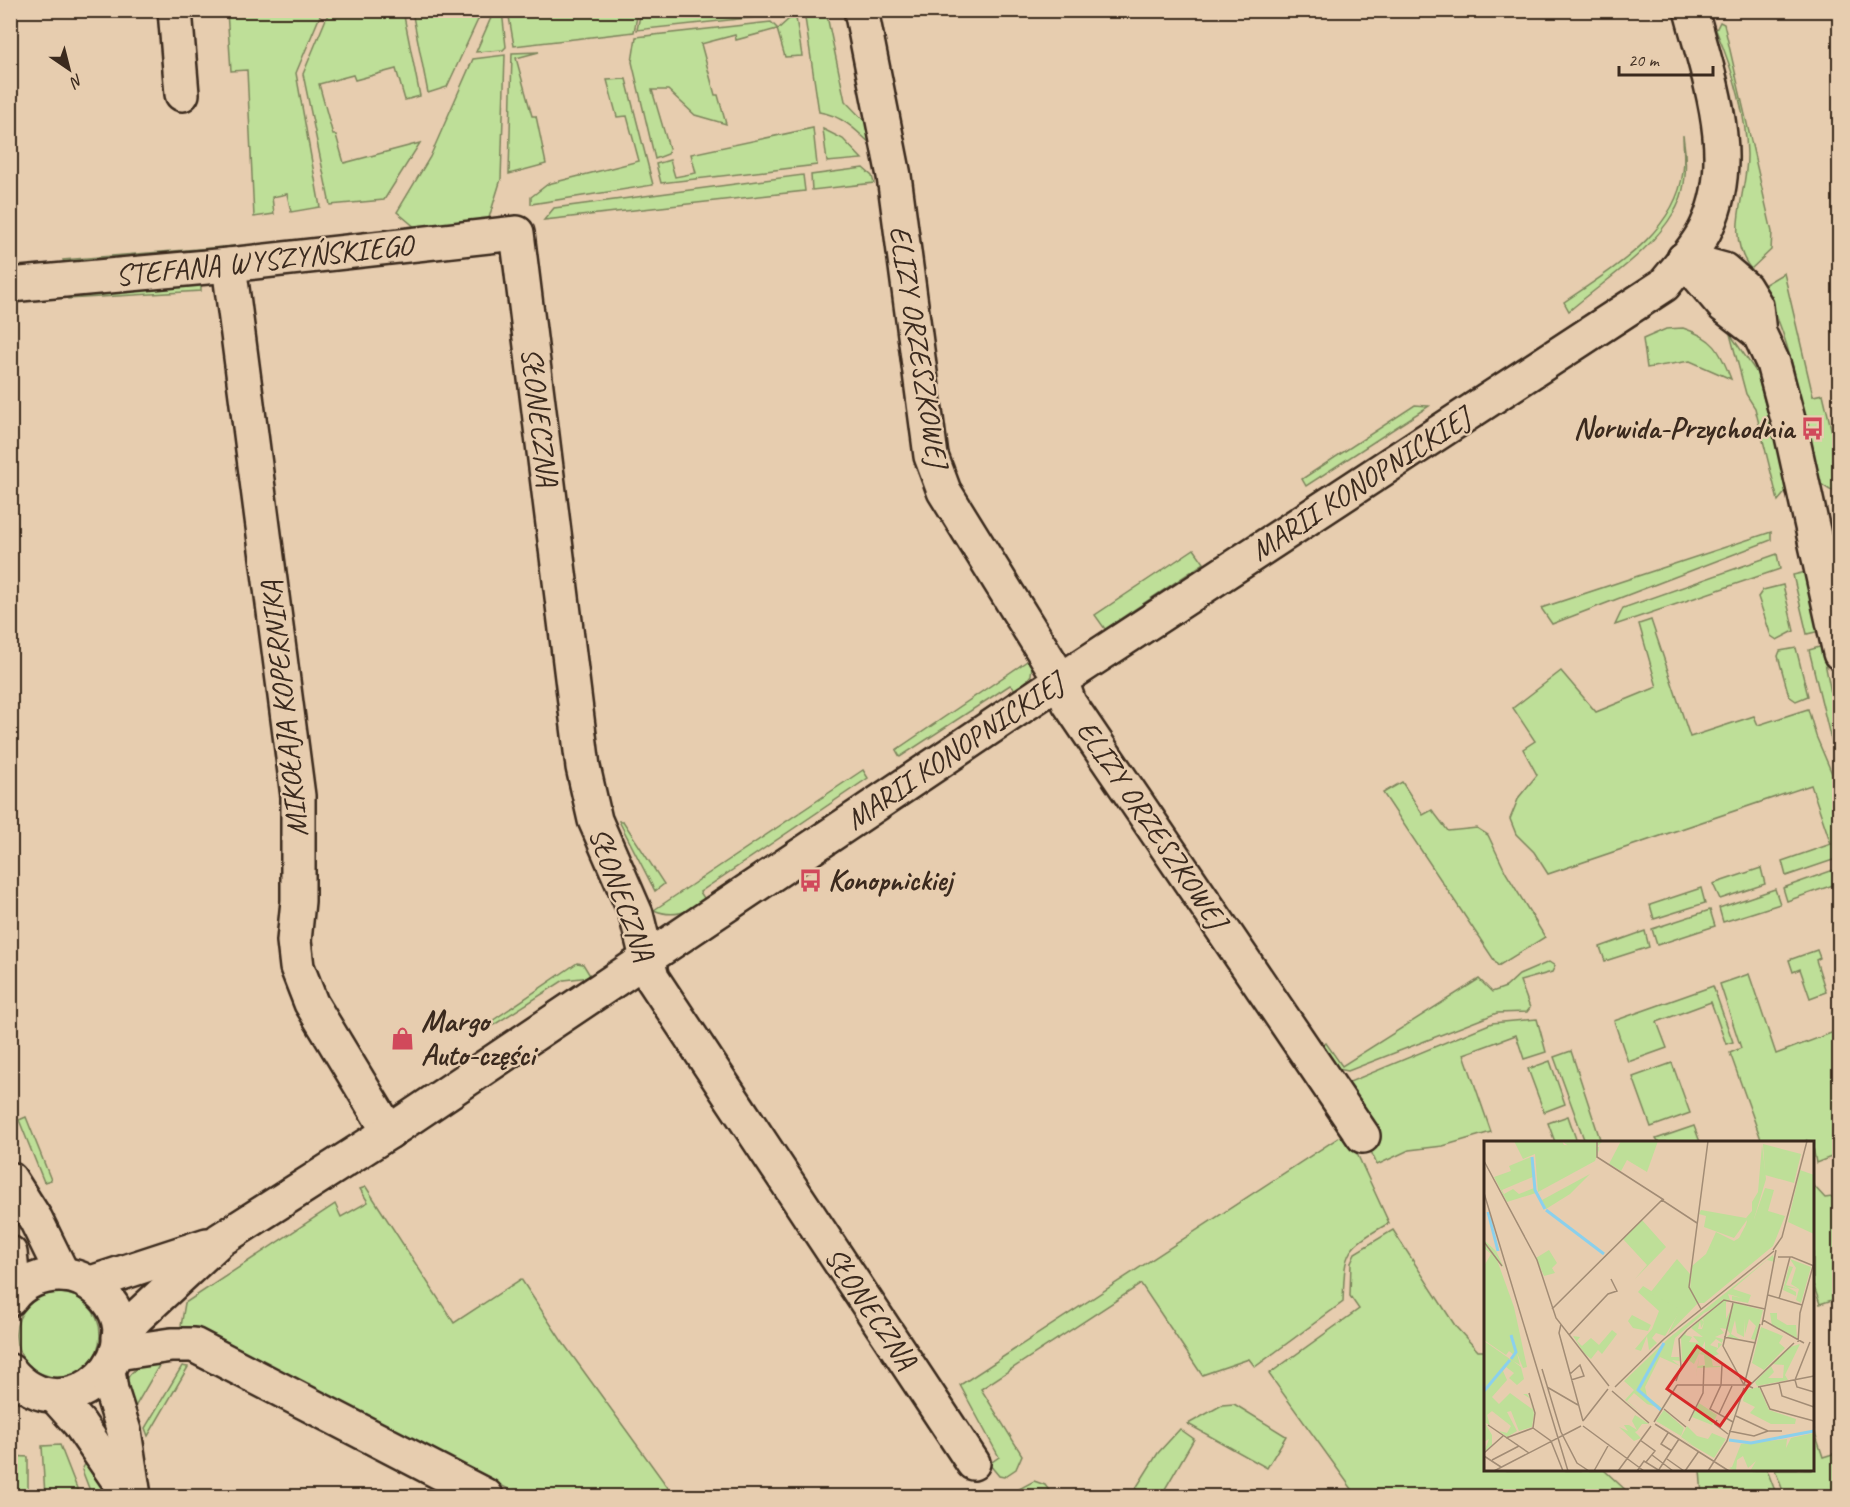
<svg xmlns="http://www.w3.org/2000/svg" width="1850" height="1507" viewBox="0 0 1850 1507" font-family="Caveat,sans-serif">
	<rect width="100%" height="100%" fill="#e7cdaf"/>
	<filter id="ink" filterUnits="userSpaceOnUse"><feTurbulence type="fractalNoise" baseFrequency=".0167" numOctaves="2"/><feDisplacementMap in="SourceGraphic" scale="12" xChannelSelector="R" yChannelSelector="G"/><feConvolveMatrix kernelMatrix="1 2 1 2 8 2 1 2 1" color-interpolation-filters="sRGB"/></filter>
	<g filter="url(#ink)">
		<!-- green -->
		<g fill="#bedf98" stroke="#7c845b" stroke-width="1.5">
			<path d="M 338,10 L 403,11 L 420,96 L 405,100 L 396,69 L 355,80 L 353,75 L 319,84 L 333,135 L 336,135 L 344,163 L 420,143 L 384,200 L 330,205 L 303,74 L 328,14 Z"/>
			<path d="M 227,11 L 322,11 L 296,73 L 320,207 L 291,212 L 287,194 L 272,197 L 274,214 L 254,217 L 247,70 L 231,71 Z"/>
			<path d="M 412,11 L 482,11 L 447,87 L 428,93 Z"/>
			<path d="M 494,11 L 502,11 L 506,47 L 503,50 L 476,52 Z"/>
			<path d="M 508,11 L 508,10 L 638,11 L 634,32 L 514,46 Z"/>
			<path d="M 641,11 L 641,10 L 794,11 L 793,13 L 637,30 Z"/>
			<path d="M 804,11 L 826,11 L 845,101 L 875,132 L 877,150 C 860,134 843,115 819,112 Z"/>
			<path d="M 796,18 L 802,56 L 785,57 L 777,29 L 736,40 L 735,35 L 701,44 L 715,95 L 718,95 L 726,124 L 695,115 L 668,90 L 652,90 L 669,148 L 668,154 L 655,159 L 632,62 L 636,37 L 771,22 L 778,29 L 789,19 Z"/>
			<path d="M 1720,22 L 1724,24 L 1772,232 L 1771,250 L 1751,269 C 1723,234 1748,193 1747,154 C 1746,112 1732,68 1716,30 Z"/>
			<path d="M 539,52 L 516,58 L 532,116 L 536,116 L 546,164 L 509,174 L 512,53 Z"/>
			<path d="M 505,55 L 501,179 L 488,221 L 416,228 L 397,212 L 430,157 L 473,59 Z"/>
			<path d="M 626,79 L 653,185 L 531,204 L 531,197 L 548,184 L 639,161 L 627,116 L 617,117 L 607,80 Z"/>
			<path d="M 813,128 L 817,165 L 661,183 L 656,164 L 670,160 L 675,177 L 696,173 L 691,154 Z"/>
			<path d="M 823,129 L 843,139 L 862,159 L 827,162 Z"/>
			<path d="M 1683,135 C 1687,160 1688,189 1674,212 C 1651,252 1604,281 1569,311 L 1564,302 C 1610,270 1675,234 1683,172 C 1685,160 1683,147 1683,135 Z"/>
			<path d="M 863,168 L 872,176 L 874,183 L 812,190 L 811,175 Z"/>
			<path d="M 803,175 L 805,191 L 544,220 L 554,208 Z"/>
			<path d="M 249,245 L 244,251 L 65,265 L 63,260 Z"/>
			<path d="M 1784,273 L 1813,396 L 1823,394 L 1839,462 L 1839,492 L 1830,490 L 1816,481 C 1804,420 1793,339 1762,286 Z"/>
			<path d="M 201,282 L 201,291 L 68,299 L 68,289 Z"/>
			<path d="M 1683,328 C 1714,338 1720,350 1731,379 L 1690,361 L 1647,368 L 1643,339 L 1666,329 Z"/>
			<path d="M 1730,334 L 1757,373 L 1788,489 L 1778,501 L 1755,408 L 1746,394 Z"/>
			<path d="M 1415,405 L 1429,406 L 1306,486 L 1302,479 Z"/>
			<path d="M 1771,532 L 1771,540 L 1552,624 L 1541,608 Z"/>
			<path d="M 1194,549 L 1204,563 L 1105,629 L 1095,615 Z"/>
			<path d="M 1777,554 L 1780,569 L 1615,625 L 1623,608 Z"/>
			<path d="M 1806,572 L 1820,631 L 1807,634 L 1793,575 Z"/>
			<path d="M 1783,585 L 1794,631 L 1777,640 L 1771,636 L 1758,597 L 1763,590 Z"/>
			<path d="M 1651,620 L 1690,737 L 1754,716 L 1758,725 L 1808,709 L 1816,736 L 1839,790 L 1839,858 L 1786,876 L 1782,861 L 1831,844 L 1811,785 L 1548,874 L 1534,852 L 1516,834 L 1510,819 L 1519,797 L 1537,775 L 1523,749 L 1535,741 L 1513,708 L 1561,671 L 1596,712 L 1657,687 L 1639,624 Z"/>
			<path d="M 1826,645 L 1825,663 L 1839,732 L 1839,761 L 1830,736 L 1809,650 Z"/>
			<path d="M 1796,648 L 1808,696 L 1796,701 L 1789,696 L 1778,656 L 1780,651 Z"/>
			<path d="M 1033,657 L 1031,675 L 1018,692 L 1010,685 L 900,757 L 896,750 Z"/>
			<path d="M 863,770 L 868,778 L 700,892 L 706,901 C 688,911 674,919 654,910 Z"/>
			<path d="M 1402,782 L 1423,815 L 1432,810 L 1448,831 L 1477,828 L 1488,835 L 1506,873 L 1545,937 L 1498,966 L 1383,793 Z"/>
			<path d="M 619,821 L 623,821 L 664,884 L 655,891 Z"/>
			<path d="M 1761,868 L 1765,884 L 1720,899 L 1713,884 Z"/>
			<path d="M 1839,868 L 1839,883 L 1787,901 L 1783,888 Z"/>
			<path d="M 1701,888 L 1705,903 L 1654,919 L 1650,905 Z"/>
			<path d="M 1775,889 L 1780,904 L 1723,922 L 1719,908 Z"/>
			<path d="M 1710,910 L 1715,926 L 1657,945 L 1652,929 Z"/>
			<path d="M 1645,931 L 1649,947 L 1605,961 L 1600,947 Z"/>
			<path d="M 1817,950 L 1820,958 L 1816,960 L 1826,992 L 1810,998 L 1800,969 L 1793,972 L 1789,960 Z"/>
			<path d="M 1549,962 L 1555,966 L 1552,972 L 1520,981 L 1530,1008 L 1527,1012 L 1497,1013 L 1348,1071 L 1338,1069 L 1321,1046 L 1326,1043 L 1342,1066 L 1479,979 L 1492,992 L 1506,987 L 1519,975 Z"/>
			<path d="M 577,963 L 583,964 L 591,977 L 564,980 L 489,1028 L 486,1025 Z"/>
			<path d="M 1749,974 L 1776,1054 L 1839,1030 L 1839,1154 L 1816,1163 L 1812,1142 L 1807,1140 L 1804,1142 L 1762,1142 L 1730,1053 L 1741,1048 L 1720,984 Z"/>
			<path d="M 1713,986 L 1733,1042 L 1726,1044 L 1711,1002 L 1657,1022 L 1667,1048 L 1628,1062 L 1614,1021 Z"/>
			<path d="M 1537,1019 L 1546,1052 L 1524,1059 L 1516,1035 L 1464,1054 L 1491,1132 L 1443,1146 L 1409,1150 L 1377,1165 L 1370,1149 L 1365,1112 L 1347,1083 L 1492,1023 Z"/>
			<path d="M 1571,1051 L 1601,1142 L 1585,1142 L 1554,1057 Z"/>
			<path d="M 1550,1061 L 1565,1104 L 1544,1112 L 1528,1069 Z"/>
			<path d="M 1672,1063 L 1690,1113 L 1651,1127 L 1633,1077 Z"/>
			<path d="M 1568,1116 L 1577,1142 L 1555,1142 L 1548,1123 Z"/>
			<path d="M 26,1117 L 51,1180 L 44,1182 L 19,1120 Z"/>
			<path d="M 1694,1126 L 1700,1142 L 1658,1142 L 1656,1139 Z"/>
			<path d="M 1347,1132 L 1389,1223 C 1343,1249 1345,1251 1343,1302 L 1255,1367 L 1249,1359 L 1202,1375 L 1141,1284 L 981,1389 L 1022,1455 L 1016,1469 L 1004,1477 L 999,1476 L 989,1464 L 999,1457 L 960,1385 Z"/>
			<path d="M 1813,1185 L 1825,1198 L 1839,1196 L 1839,1320 L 1832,1300 L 1820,1304 L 1813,1284 Z"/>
			<path d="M 366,1187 L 454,1323 L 521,1279 L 561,1340 L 674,1496 L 522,1496 L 248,1357 L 180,1332 L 185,1303 L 335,1204 L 341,1217 L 368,1202 L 360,1189 Z"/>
			<path d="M 1393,1230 L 1456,1327 L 1478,1351 L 1485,1351 L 1486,1470 L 1604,1470 L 1632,1496 L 1357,1496 L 1269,1374 L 1359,1309 L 1350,1296 L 1351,1262 L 1355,1253 Z"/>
			<circle cx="58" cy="1335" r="42"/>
			<path d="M 161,1358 L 160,1364 L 128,1419 C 123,1380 120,1372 161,1358 Z"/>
			<path d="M 182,1366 L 188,1367 L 148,1436 L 145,1428 Z"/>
			<path d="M 1234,1404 L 1286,1436 L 1267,1468 L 1188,1424 L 1222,1405 Z"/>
			<path d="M 1813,1427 L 1823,1457 L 1839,1452 L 1839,1496 L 1785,1496 L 1775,1470 L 1812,1470 Z"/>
			<path d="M 1180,1429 L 1194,1439 L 1161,1496 L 1131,1496 L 1158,1453 Z"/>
			<path d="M 60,1445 L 80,1496 L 45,1496 L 42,1446 Z"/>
			<path d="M 11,1456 L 28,1457 L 28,1496 L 11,1496 Z"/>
			<path d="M 87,1460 L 107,1496 L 92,1496 L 82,1470 Z"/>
			<path d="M 1700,1470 L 1767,1470 L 1777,1496 L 1726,1496 L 1725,1493 L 1702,1496 Z"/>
			<path d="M 1034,1481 L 1045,1485 L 1053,1496 L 1015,1496 L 1019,1489 Z"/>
		</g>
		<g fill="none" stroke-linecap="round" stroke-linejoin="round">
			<defs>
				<g id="street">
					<path d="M 175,10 L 182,94"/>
					<path d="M 861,10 L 894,176 L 931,456 L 944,491 L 1061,680 L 1069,703 L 1363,1136"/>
					<path d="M 1684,259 L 1724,270 L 1745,288 L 1756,306 L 1759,333 L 1773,363 L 1790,427 L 1840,653"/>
					<path d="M 1684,259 L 1724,306 L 1759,333"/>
					<path d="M 229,265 L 298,796 L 298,901 L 294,941 L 297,967 L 311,1003 L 389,1132"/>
					<path d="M 10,285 L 229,265 L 517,233 L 583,767 L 595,820 L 636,914 L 652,978 L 973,1463"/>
					<path d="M 10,1179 L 36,1220 L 63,1275"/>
					<path d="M 10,1253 L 14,1293"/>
					<path d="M 117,1353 L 171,1345 L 194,1345 L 486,1496"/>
				</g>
				<g id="secondary">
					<path d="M 91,1283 L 207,1245"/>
					<path d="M 10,1299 C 22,1282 43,1274 62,1275 C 76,1275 89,1282 99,1291 C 162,1345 68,1441 10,1371"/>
					<path d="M 119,1337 L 137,1317 L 220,1240 L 389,1132 L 1061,680 L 1664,285 C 1678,267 1698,247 1707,226 C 1739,157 1709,79 1691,10"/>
					<path d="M 108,1370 L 111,1390 L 124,1431 L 134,1496"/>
					<path d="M 55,1396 L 79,1423 L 129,1496"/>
				</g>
			</defs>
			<!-- street casing -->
			<use href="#street" stroke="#3b2a1e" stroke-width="38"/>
			<!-- secondary casing -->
			<use href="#secondary" stroke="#3b2a1e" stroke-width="38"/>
			<!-- street -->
			<use href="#street" stroke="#e7cdaf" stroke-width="33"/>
			<!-- secondary -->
			<use href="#secondary" stroke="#e7cdaf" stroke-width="33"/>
		</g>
	</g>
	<!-- icons -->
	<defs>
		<symbol id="bus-bare" viewBox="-9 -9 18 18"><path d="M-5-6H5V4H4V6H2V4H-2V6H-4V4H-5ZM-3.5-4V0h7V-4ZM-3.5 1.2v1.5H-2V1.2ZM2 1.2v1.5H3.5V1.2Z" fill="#d1495b" stroke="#e7cdaf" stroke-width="2.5" paint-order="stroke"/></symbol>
		<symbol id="shop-bare" viewBox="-9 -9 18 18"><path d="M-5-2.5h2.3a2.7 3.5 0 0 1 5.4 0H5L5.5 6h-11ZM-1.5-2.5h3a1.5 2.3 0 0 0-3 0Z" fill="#d1495b" stroke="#e7cdaf" stroke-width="2.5" paint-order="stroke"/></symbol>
	</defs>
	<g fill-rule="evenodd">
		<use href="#bus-bare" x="1796" y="412" width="33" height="33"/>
		<use href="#bus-bare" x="794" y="864" width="33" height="33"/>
		<use href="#shop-bare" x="386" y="1022" width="33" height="33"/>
	</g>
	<g text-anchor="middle" stroke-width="4.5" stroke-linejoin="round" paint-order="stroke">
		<!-- street labels -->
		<g font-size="30" fill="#3b2a1e" stroke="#e7cdaf">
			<text transform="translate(264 260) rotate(-6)" y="10">STEFANA WYSZYŃSKIEGO</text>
			<text transform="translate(919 346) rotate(81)" y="10">ELIZY ORZESZKOWEJ</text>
			<text transform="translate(540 417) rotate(83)" y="10">SŁONECZNA</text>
			<text transform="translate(1360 484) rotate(-33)" y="10">MARII KONOPNICKIEJ</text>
			<text transform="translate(284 709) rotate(-96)" y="10">MIKOŁAJA KOPERNIKA</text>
			<text transform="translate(954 751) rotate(-34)" y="10">MARII KONOPNICKIEJ</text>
			<text transform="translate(1152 824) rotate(56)" y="10">ELIZY ORZESZKOWEJ</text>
			<text transform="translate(622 894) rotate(70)" y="10">SŁONECZNA</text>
			<text transform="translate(871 1308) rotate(56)" y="10">SŁONECZNA</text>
		</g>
		<!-- poi labels -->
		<g font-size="30" font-weight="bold" fill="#3b2a1e" stroke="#e7cdaf" text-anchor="start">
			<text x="1794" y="438" text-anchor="end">Norwida-Przychodnia</text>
			<text x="828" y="890">Konopnickiej</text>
			<text x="421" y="1031">Margo<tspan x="421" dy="34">Auto-części</tspan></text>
		</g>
	</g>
	<!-- overview -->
	<g transform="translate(1484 1141)">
		<rect width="330" height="330" fill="#e7cdaf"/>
		<path d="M 30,0 L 78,0 L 80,4 L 115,6 L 115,9 L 111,20 L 54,51 L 51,13 L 39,18 ZM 137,0 L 174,0 L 163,31 L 143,19 L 137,30 L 125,23 ZM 278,3 L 282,38 L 270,78 L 261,91 L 263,79 L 250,97 L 220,86 L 222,75 L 215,73 L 217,69 L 262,77 L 268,70 L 268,61 L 274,51 ZM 47,16 L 51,35 L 18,49 L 20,53 L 29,48 L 35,53 L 50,47 L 52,52 L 23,61 L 10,36 L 27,30 L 25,25 ZM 106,33 L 86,53 L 62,68 L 58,59 ZM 158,79 L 182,106 L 151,138 L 163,124 L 139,98 ZM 0,99 L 12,110 L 20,127 L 13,119 L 30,166 L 43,226 L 39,227 L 33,212 L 36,224 L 29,220 L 37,226 L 40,238 L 33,244 L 25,237 L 30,232 L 22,226 L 19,230 L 23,239 L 8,256 L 15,263 L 26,252 L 48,268 L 47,258 L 39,253 L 43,253 L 47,259 L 50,273 L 48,286 L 35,290 L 27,270 L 23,271 L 33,290 L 23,296 L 15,290 L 23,292 L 27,285 L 8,270 L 3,274 L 6,284 L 1,282 L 8,294 L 8,304 L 0,311 L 5,298 L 0,301 L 0,248 L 30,214 L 25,210 L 22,214 L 0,199 L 0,125 L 7,113 L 0,107 ZM 289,114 L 291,121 L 283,119 L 249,148 L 267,154 L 264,162 L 248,159 L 248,155 L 258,157 L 244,153 L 246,159 L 220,172 L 191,197 L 187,216 L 195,216 L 196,220 L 188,219 L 196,225 L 176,216 L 161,246 L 163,255 L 179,268 L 163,263 L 150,252 L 143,260 L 159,274 L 141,259 L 150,249 L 140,240 L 185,197 ZM 306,118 L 327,126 L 317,162 L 312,159 L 315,148 L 303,146 L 312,151 L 312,155 L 299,149 L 305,125 L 309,126 L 302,144 L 315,148 L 307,143 L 312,127 ZM 159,145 L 197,168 L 181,195 L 172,192 L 168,197 L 173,202 L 165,209 L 163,195 L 157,210 L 151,208 L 168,188 L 175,170 L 154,151 ZM 242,159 L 242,178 L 250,162 L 279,169 L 271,199 L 267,198 L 272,185 L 265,178 L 261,193 L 261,179 L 260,196 L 253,192 L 251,179 L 247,193 L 259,200 L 243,196 L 246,193 L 243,188 L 236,187 L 240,192 L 231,196 L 239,198 L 238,202 L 232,198 L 226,204 L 234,207 L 234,202 L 238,203 L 232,210 L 235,213 L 227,216 L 229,225 L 236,225 L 237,218 L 236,226 L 213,227 L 212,235 L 215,215 L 214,225 L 221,224 L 220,214 L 215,213 L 221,208 L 221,200 L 210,223 L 203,218 L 204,222 L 198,221 L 197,196 L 203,190 L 201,194 L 208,196 L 205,201 L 215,202 L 209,195 L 219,196 L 207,187 L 217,178 L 220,181 L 217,187 L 216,180 L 214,188 L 218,188 L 220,181 L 218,177 ZM 286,172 L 293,172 L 293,178 L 303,184 L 312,184 L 313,197 L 288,185 ZM 148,174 L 167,184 L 164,190 L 149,187 L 144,180 ZM 128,189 L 133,193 L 118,213 L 114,209 L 107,218 L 100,212 L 89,195 L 96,196 L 93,200 L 98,205 L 107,197 L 115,204 ZM 316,203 L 301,234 L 304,239 L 273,245 L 271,241 L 287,225 L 290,231 L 284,237 L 299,237 L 300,224 L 288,223 L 306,206 ZM 275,246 L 285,269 L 312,278 L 311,283 L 287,283 L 266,272 L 271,266 L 259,260 L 261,249 ZM 215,262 L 233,274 L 228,284 L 208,276 ZM 180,269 L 200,287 L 197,295 L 172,280 ZM 151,274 L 165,283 L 158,283 L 153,290 L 151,291 L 157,297 L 150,300 L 135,286 L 144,290 L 140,284 L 145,284 L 153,289 L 148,280 ZM 203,285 L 213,295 L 224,298 L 228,292 L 242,298 L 230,317 L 194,296 L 209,304 L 197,296 ZM 330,292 L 330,330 L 266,330 L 272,320 L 264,327 L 259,315 L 253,319 L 252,330 L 245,327 L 248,326 L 257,303 L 303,298 L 302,307 L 307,297 Z" fill="#bedf98"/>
		<path d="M 78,0 L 119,0 L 107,11 L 97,6 L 92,11 ZM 65,109 L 73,122 L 68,127 L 71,132 L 60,135 L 52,117 Z" fill="#bedf98"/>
		<path d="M 277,186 L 299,195 L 295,202 L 301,207 L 280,229 L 268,222 Z" fill="#bedf98"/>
		<path d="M 279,3 L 317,13 L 310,42 L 281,34 ZM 316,29 L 330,34 L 330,93 L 304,81 ZM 281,47 L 290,49 L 284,70 L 301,75 L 289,105 L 220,162 L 214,162 L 184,193 L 196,168 L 166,152 L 193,118 L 206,133 L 206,149 L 208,125 L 222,113 L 232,91 L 250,100 L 255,97 L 266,76 L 270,78 ZM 0,200 L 26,218 L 0,248 Z" fill="#bedf98"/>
		<path fill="none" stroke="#8bd0ec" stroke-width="3" d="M 48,16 L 51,49 L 61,68M 62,69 L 120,113M 4,71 L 14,110M 27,218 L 32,211 L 27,194M 0,250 L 26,219M 177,269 L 154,249 L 180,202M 245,299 L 267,302 L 330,290"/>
		<path fill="none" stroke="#a28c75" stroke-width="1.5" d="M 113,0 L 113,16 L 180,59M 0,20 L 53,119 L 72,177 L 125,245M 0,52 L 84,330M 0,101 L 18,125M 289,109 L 298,96 L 323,0M 294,116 L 308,116 L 330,125M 284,154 L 318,164M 295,158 L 306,116M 249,162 L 239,205 L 260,244M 68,168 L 178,59 L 213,82M 217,168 L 205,146 L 224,0M 279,179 L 320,202M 77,183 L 75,192 L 99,280M 278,184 L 292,109M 85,194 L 124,153 L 133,150 L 127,138M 240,196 L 272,202M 314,201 L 316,172 L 329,125M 326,201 L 311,239 L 313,246 L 330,251M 238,224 L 237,244 L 226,268 L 249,281M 58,228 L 77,291 L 93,322 L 105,330M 86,233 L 96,224 L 100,235 L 87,239M 192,240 L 197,226 L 195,198 L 203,189 L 240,159 L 281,168M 295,242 L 298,255 L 330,266M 193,244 L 262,244 L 269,247M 260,244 L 276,183M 265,245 L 310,202M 63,246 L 94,264M 131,246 L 180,198 L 290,110M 274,246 L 330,235M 276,246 L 286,268 L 330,280M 128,250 L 165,282M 45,252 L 51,272 L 49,287M 180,268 L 202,286M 235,273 L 248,245M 252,275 L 284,290 L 298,290M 233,279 L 231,283 L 244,293M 99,280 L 124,248M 205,280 L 219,252 L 220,225M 170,281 L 193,244M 171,283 L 245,330M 4,284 L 45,312M 99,285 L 160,330M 49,287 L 67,300 L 79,330M 245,290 L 270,295 L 284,290M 184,292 L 177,303 L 188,310M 22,297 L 49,287M 156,299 L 171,310 L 162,321M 0,312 L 19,295M 168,314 L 189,330M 0,315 L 17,326M 183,318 L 200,330M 8,319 L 35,305M 10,330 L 97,285M 110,330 L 125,303M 134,330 L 167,285M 153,330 L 160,320 L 176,330M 174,330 L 195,298M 201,330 L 215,310M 224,330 L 243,300 L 260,247"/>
		<path fill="#d62828" fill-opacity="0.15" stroke="#d62828" stroke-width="3" d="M 213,205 L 266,242 L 236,285 L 183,248 Z"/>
		<rect width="330" height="330" fill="none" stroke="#3b2a1e" stroke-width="3"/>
	</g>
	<!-- margin -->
	<rect width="1850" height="1507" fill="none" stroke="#e7cdaf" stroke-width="36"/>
	<rect x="18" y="18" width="1814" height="1471" fill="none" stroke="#3b2a1e" stroke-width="2" filter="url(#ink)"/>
	<!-- north arrow -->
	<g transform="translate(69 69) rotate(145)" stroke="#e7cdaf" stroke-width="4.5" paint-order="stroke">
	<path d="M0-4.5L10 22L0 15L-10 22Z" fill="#3b2a1e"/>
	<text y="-9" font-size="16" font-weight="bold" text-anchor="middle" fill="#3b2a1e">N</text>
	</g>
	<!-- scale -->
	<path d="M1619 66v9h94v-9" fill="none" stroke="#3b2a1e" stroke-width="3"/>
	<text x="1628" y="66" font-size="18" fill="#3b2a1e" stroke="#e7cdaf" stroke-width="4.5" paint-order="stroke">20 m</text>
</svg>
